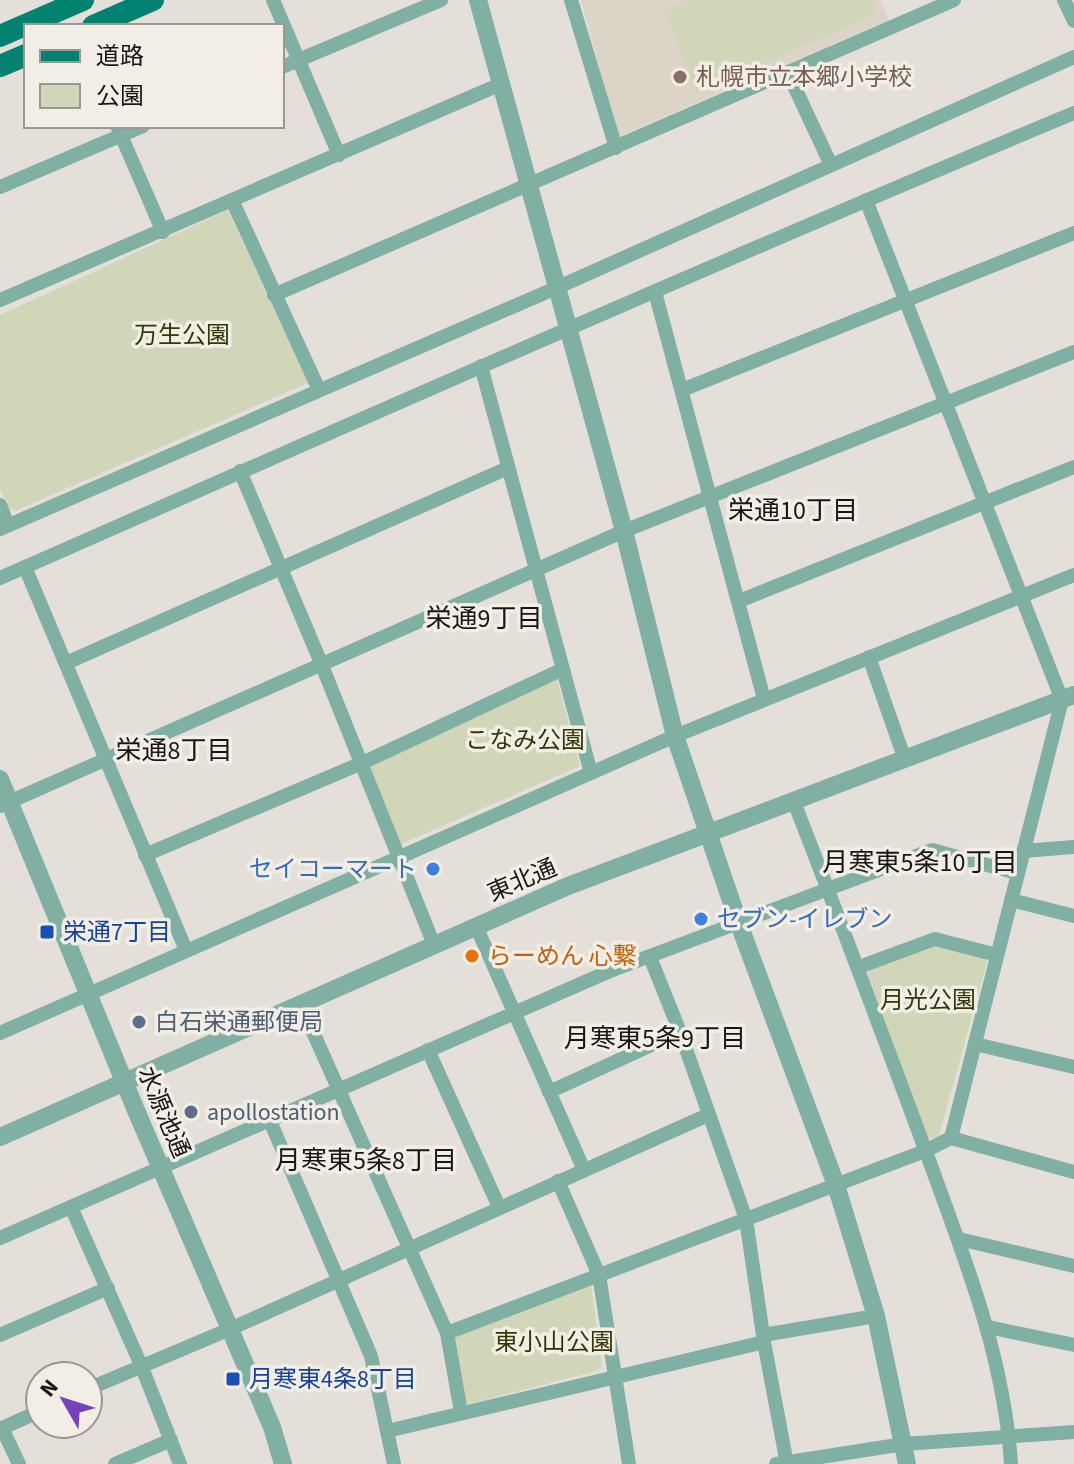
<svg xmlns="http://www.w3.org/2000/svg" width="1074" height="1464" viewBox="0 0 1074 1464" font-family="'Source Sans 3','Noto Sans JP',sans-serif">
	<rect width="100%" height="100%" fill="#e4e0d9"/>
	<!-- built -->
	<path fill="#dcd5c7" d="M 581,0 L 881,0 L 889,20 L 620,136 L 617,133 Z"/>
	<!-- green -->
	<g fill="#d1d6b9">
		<path d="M 688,0 L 872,0 L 876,8 L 872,16 L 697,92 L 664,10 Z"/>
		<path d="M 228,210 L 308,383 L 15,511 L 8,508 L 0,488 L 0,315 Z"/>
		<path d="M 557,679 L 580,766 L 399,845 L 370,769 L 371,765 Z"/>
		<path d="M 938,946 L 984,957 L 987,962 L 939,1136 L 931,1139 L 925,1134 L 868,973 L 871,969 Z"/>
		<path d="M 591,1286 L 602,1365 L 597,1371 L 468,1404 L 465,1400 L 453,1341 L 456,1337 Z"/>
	</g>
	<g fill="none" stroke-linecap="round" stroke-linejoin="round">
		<!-- minor -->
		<g stroke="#80afa4" stroke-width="14">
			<path d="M 273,0 L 339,155"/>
			<path d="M 571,0 L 616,148"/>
			<path d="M 1064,0 L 1074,21"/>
			<path d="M 282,67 L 441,0"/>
			<path d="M 788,73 L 831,165"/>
			<path d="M 117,126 L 163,232"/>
			<path d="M 0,187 L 143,126"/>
			<path d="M 232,200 L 319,390"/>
			<path d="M 655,292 L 764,699"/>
			<path d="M 274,295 L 954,0"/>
			<path d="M 0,300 L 501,84"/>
			<path d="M 481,366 L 591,773"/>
			<path d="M 682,390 L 1074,233"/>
			<path d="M 240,471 L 321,663 L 434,945"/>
			<path d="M 0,505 L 8,525"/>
			<path d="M 0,529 L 556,288 L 1074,57"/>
			<path d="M 25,567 L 186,950"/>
			<path d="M 0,578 C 357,421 714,263 1074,113"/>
			<path d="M 739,601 L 1074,467"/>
			<path d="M 869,657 L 905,760"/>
			<path d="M 66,663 L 508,468"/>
			<path d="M 794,802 C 839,917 882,1033 925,1149 C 962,1252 1004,1353 1011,1464"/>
			<path d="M 0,806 L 624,531 L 1074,352"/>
			<path d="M 1023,851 L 1074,847"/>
			<path d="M 145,855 L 362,763 L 563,669"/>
			<path d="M 1011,900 L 1074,916"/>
			<path d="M 476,926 L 584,1170"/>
			<path d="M 650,957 L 680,1032 L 746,1219 L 764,1342 L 787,1464"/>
			<path d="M 859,967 L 935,939 L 997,955"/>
			<path d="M 301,1005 L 447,1333 L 461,1412"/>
			<path d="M 0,1033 L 675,736 L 1074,575"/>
			<path d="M 975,1044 L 1074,1067"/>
			<path d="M 428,1050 L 499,1207"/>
			<path d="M 549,1092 L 680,1032"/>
			<path d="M 270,1121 L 371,1356 L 394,1464"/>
			<path d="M 951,1138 L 1074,1172"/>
			<path d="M 558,1181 L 599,1275 L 629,1464"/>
			<path d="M 71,1207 L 141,1365 L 180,1464"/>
			<path d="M 0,1238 L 610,971 L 932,850 L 1017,873"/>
			<path d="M 959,1239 L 1074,1266"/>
			<path d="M 988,1327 L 1074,1345"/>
			<path d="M 447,1333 L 925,1151 L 951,1138 L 1062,700 L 866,200"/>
			<path d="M 0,1335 L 108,1288"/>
			<path d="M 763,1335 L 876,1316"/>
			<path d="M 88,1389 L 230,1329 L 708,1115"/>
			<path d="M 2,1428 L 19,1464"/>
			<path d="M 0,1429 L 40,1411"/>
			<path d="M 387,1431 L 764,1342"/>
			<path d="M 115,1464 L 171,1440"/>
			<path d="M 776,1464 L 904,1444 L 1074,1432"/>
		</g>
		<!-- tertiary -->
		<g stroke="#80afa4" stroke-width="18">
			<path d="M 478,0 L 624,531 L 675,736 L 739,924 L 836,1185 L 876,1316 L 907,1464"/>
			<path d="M 0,779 L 135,1108 L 272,1427 L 283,1464"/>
			<path d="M 0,1137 L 568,886 L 1074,695"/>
		</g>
		<!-- primary -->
		<g stroke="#048271" stroke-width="22">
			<path d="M 93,26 L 153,0"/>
			<path d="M 0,36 L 83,0"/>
			<path d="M 0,66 L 26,55"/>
		</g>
	</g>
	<!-- markers -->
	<circle fill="#8d6e63" stroke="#f2eee6" stroke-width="3" cx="680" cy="77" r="8"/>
	<g fill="#3f7fe0" stroke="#f2eee6" stroke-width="3">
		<circle cx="433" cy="869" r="8"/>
		<circle cx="701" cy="919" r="8"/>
	</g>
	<g fill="#1a4fb4" stroke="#f2eee6" stroke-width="3">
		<rect x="39" y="924" width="16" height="16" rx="4"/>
		<rect x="225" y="1371" width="16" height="16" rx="4"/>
	</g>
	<circle fill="#e8710a" stroke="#f2eee6" stroke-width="3" cx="472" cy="956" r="8"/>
	<g fill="#5c6f8a" stroke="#f2eee6" stroke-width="3">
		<circle cx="139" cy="1022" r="8"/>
		<circle cx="191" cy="1112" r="8"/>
	</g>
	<g text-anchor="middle" stroke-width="7" stroke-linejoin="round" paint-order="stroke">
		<!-- education labels -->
		<g font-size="24" fill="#785e54" stroke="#f2eee6" text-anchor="start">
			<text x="696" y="85">札幌市立本郷小学校</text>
		</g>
		<!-- park labels -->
		<g font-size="24" fill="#333704" stroke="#f2eee6">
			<text x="182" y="343">万生公園</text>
			<text x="525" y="748">こなみ公園</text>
			<text x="928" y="1008">月光公園</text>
			<text x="554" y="1350">東小山公園</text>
		</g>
		<!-- shop labels -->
		<g font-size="24" fill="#366cbe" stroke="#f2eee6" text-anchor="end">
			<text x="417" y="877">セイコーマート</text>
			<text x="717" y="927" text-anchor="start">セブン-イレブン</text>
		</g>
		<!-- street labels -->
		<g font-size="24" fill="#181614" stroke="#f2eee6">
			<text transform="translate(522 880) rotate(-23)" y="8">東北通</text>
			<text transform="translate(164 1112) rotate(67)" y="8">水源池通</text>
		</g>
		<!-- transit labels -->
		<g font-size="24" fill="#164399" stroke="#f2eee6" text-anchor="start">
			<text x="63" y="940">栄通7丁目</text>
			<text x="249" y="1387">月寒東4条8丁目</text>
		</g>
		<!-- food labels -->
		<g font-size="24" fill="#c56008" stroke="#f2eee6" text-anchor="start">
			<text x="488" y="964">らーめん 心繋</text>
		</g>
		<!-- service labels -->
		<g font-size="24" fill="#4e5e75" stroke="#f2eee6" text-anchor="start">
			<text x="155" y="1030">白石栄通郵便局</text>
			<text x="207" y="1120">apollostation</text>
		</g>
		<!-- neighbourhood labels -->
		<g font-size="26" fill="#181614" stroke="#f2eee6">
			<text x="793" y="519">栄通10丁目</text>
			<text x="484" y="627">栄通9丁目</text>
			<text x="174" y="759">栄通8丁目</text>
			<text x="920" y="871">月寒東5条10丁目</text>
			<text x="655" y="1047">月寒東5条9丁目</text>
			<text x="366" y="1169">月寒東5条8丁目</text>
		</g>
	</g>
	<!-- legend -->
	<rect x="24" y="24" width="260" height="104" fill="#f2eee6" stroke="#9b9892" stroke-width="2"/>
	<rect x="40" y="50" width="40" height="12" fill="#048271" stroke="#9b9892" stroke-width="2"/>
	<text x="96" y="64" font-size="24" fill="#181614">道路</text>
	<rect x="40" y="84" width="40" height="24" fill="#d1d6b9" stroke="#9b9892" stroke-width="2"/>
	<text x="96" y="104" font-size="24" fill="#181614">公園</text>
	<!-- north arrow -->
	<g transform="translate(64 1400) rotate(309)"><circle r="38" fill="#f2eee6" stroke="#9b9892" stroke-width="2"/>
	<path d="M0-6L14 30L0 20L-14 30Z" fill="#7742b8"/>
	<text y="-12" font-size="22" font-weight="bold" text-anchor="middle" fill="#181614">N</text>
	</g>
</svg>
